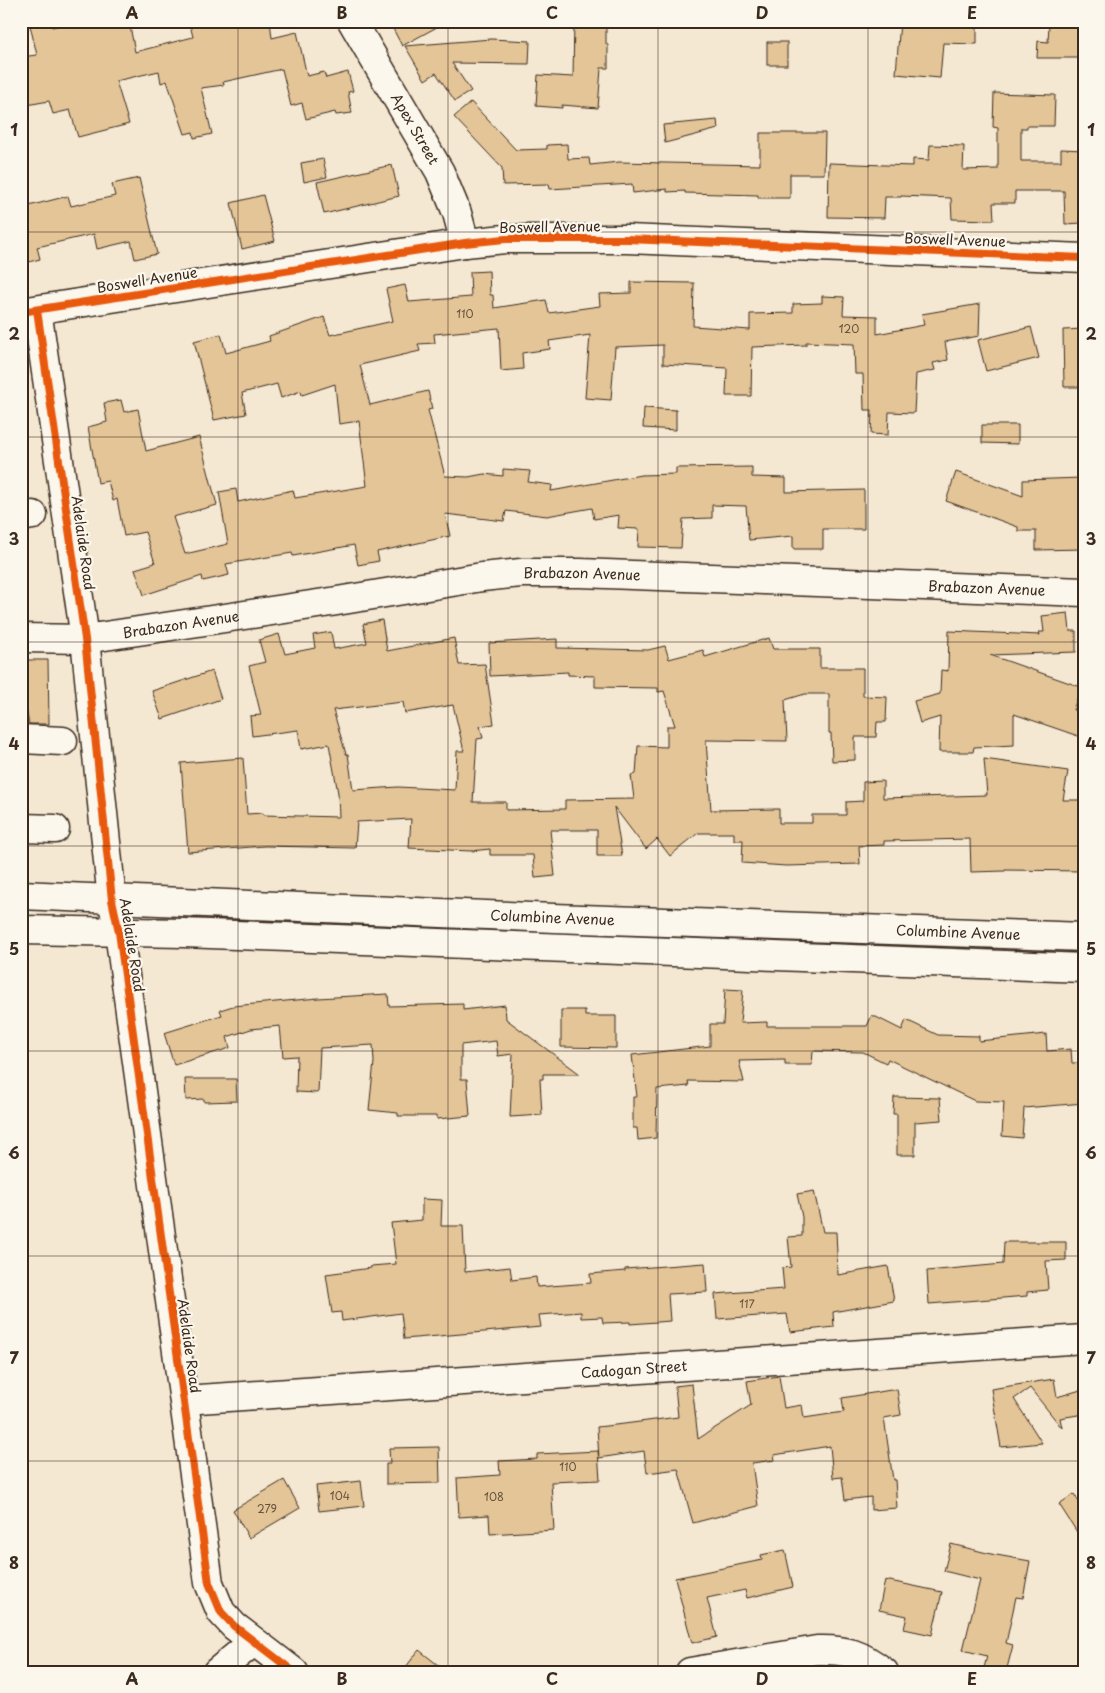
<svg xmlns="http://www.w3.org/2000/svg" width="1105" height="1693" viewBox="0 0 1105 1693" font-family="'Playpen Sans',sans-serif">
	<rect width="100%" height="100%" fill="#f4e8d2"/>
	<filter id="ink" filterUnits="userSpaceOnUse"><feTurbulence type="fractalNoise" baseFrequency=".02" numOctaves="2"/><feDisplacementMap in="SourceGraphic" scale="10" xChannelSelector="R" yChannelSelector="G"/><feConvolveMatrix kernelMatrix="1 2 1 2 8 2 1 2 1" color-interpolation-filters="sRGB"/></filter>
	<g filter="url(#ink)">
		<!-- building -->
		<g fill="#e4c597" stroke="#3b2a1e" fill-rule="evenodd">
			<path d="M 29,21 L 51,21 L 52,27 L 83,21 L 129,21 L 135,52 L 193,37 L 189,21 L 270,21 L 272,38 L 297,32 L 307,76 L 324,72 L 326,78 L 348,72 L 353,91 L 348,92 L 352,113 L 336,115 L 335,112 L 306,119 L 302,103 L 291,106 L 282,69 L 223,82 L 224,85 L 201,88 L 212,134 L 194,138 L 193,132 L 185,134 L 167,81 L 161,83 L 159,71 L 116,81 L 129,124 L 78,137 L 70,110 L 53,114 L 49,101 L 21,106 L 21,57 L 37,55 Z"/>
			<path d="M 389,21 L 448,21 L 402,46 Z"/>
			<path d="M 574,21 L 606,21 L 606,44 L 608,45 L 608,68 L 601,68 L 598,108 L 562,105 L 562,108 L 536,106 L 538,75 L 573,77 Z"/>
			<path d="M 900,21 L 977,21 L 977,44 L 943,43 L 940,78 L 896,74 Z"/>
			<path d="M 1049,24 L 1084,25 L 1084,58 L 1037,58 L 1038,41 L 1048,42 Z"/>
			<path d="M 491,39 L 530,41 L 529,64 L 452,63 L 471,91 L 455,101 L 436,73 L 425,80 L 405,46 Z"/>
			<rect x="767" y="42" width="20" height="23"/>
			<path d="M 994,93 L 1055,95 L 1054,126 L 1027,126 L 1027,128 L 1021,128 L 1021,161 L 1061,161 L 1061,149 L 1084,150 L 1084,183 L 1082,183 L 1083,223 L 1065,224 L 1064,191 L 1015,191 L 1015,203 L 993,203 L 994,220 L 952,219 L 951,198 L 901,196 L 901,197 L 885,197 L 884,218 L 828,217 L 829,163 L 913,166 L 913,159 L 929,160 L 930,145 L 964,146 L 963,170 L 998,169 L 998,128 L 993,127 Z"/>
			<path d="M 471,102 L 516,150 L 547,149 L 547,145 L 567,144 L 568,159 L 589,158 L 590,165 L 619,162 L 760,165 L 760,133 L 825,133 L 824,174 L 790,174 L 790,198 L 758,198 L 758,195 L 685,193 L 685,191 L 667,192 L 667,189 L 633,193 L 632,184 L 550,189 L 549,184 L 503,185 L 502,168 L 454,117 Z"/>
			<path d="M 717,120 L 718,129 L 665,143 L 663,125 Z"/>
			<path d="M 323,159 L 327,177 L 304,182 L 301,163 Z"/>
			<path d="M 392,165 L 399,196 L 324,214 L 317,182 Z"/>
			<path d="M 139,178 L 157,254 L 135,259 L 131,241 L 97,249 L 94,234 L 37,247 L 40,259 L 21,264 L 21,208 L 68,196 L 71,206 L 115,196 L 112,184 Z"/>
			<path d="M 263,195 L 275,241 L 242,249 L 231,203 Z"/>
			<path d="M 489,271 L 490,295 L 493,295 L 494,308 L 546,300 L 549,313 L 600,306 L 599,294 L 631,293 L 631,282 L 694,283 L 693,326 L 750,330 L 750,314 L 793,313 L 793,304 L 822,303 L 822,296 L 844,297 L 843,315 L 877,316 L 877,334 L 924,325 L 922,314 L 980,304 L 979,336 L 945,342 L 948,360 L 933,363 L 935,370 L 916,374 L 914,413 L 889,412 L 888,435 L 871,434 L 872,410 L 864,410 L 863,374 L 855,374 L 854,344 L 806,342 L 806,345 L 752,347 L 751,396 L 726,396 L 727,368 L 663,364 L 663,345 L 615,347 L 611,400 L 585,398 L 590,335 L 549,341 L 550,349 L 522,353 L 523,369 L 501,371 L 499,328 L 434,334 L 435,343 L 418,344 L 420,351 L 360,365 L 370,405 L 428,391 L 432,409 L 428,410 L 445,476 L 468,477 L 484,474 L 503,476 L 503,469 L 530,471 L 528,482 L 552,485 L 551,491 L 641,475 L 676,474 L 676,468 L 752,467 L 752,477 L 786,478 L 786,492 L 864,490 L 864,529 L 823,529 L 823,549 L 793,549 L 793,536 L 749,540 L 746,506 L 712,505 L 712,518 L 683,519 L 681,548 L 638,547 L 639,529 L 618,528 L 619,515 L 594,519 L 592,508 L 547,516 L 506,511 L 504,521 L 445,514 L 450,536 L 377,552 L 379,561 L 358,565 L 354,545 L 293,556 L 292,553 L 226,564 L 229,575 L 203,581 L 202,576 L 144,595 L 135,569 L 155,563 L 145,532 L 124,536 L 117,499 L 113,501 L 108,481 L 98,483 L 88,427 L 107,422 L 104,403 L 121,400 L 124,412 L 138,409 L 146,451 L 199,437 L 217,505 L 173,517 L 185,554 L 228,544 L 219,492 L 236,489 L 238,502 L 293,490 L 295,498 L 367,486 L 359,421 L 339,424 L 335,384 L 302,395 L 301,391 L 281,398 L 277,384 L 242,393 L 246,414 L 214,420 L 194,341 L 221,334 L 226,353 L 270,341 L 269,336 L 324,317 L 330,335 L 393,321 L 386,289 L 405,285 L 409,302 L 471,297 L 470,272 Z"/>
			<path d="M 1031,327 L 1039,358 L 986,371 L 978,340 Z"/>
			<path d="M 1084,329 L 1084,387 L 1064,387 L 1063,330 Z"/>
			<path d="M 644,408 L 676,410 L 676,430 L 643,428 Z"/>
			<path d="M 982,425 L 1018,425 L 1018,444 L 982,443 Z"/>
			<path d="M 956,472 L 1023,496 L 1023,480 L 1082,478 L 1084,549 L 1036,550 L 1036,531 L 1018,531 L 1018,527 L 946,501 Z"/>
			<path d="M 1068,613 L 1070,631 L 1076,631 L 1076,652 L 990,655 L 1081,687 L 1073,710 L 1084,710 L 1084,738 L 1014,714 L 1014,745 L 974,747 L 973,752 L 939,752 L 940,717 L 920,723 L 914,701 L 940,694 L 941,670 L 948,671 L 949,631 L 1040,635 L 1039,632 L 1044,632 L 1042,616 Z"/>
			<path d="M 382,620 L 387,651 L 454,638 L 459,665 L 485,664 L 494,724 L 480,726 L 483,738 L 477,739 L 473,802 L 506,802 L 506,810 L 565,809 L 565,800 L 634,799 L 631,775 L 636,774 L 638,746 L 667,747 L 667,726 L 675,726 L 664,691 L 658,692 L 658,688 L 595,687 L 595,676 L 568,675 L 568,672 L 490,676 L 489,643 L 557,639 L 557,648 L 648,650 L 665,646 L 669,659 L 703,650 L 705,657 L 769,638 L 773,649 L 820,649 L 820,668 L 863,668 L 863,696 L 887,697 L 886,722 L 877,722 L 876,737 L 855,737 L 855,760 L 832,761 L 831,733 L 829,733 L 829,694 L 805,694 L 785,700 L 787,741 L 706,740 L 711,810 L 779,809 L 779,823 L 812,823 L 812,815 L 846,815 L 846,802 L 863,801 L 863,782 L 883,781 L 883,798 L 987,795 L 984,759 L 1068,771 L 1063,800 L 1084,800 L 1084,871 L 1005,870 L 1005,871 L 971,872 L 970,839 L 884,841 L 884,845 L 859,846 L 860,864 L 786,866 L 742,863 L 743,840 L 734,840 L 734,833 L 698,833 L 670,856 L 657,839 L 646,849 L 614,807 L 622,856 L 597,856 L 597,830 L 550,830 L 555,876 L 535,878 L 533,855 L 490,855 L 490,849 L 471,851 L 409,848 L 411,819 L 357,822 L 355,848 L 265,846 L 188,852 L 181,763 L 243,758 L 247,814 L 263,813 L 263,815 L 339,817 L 338,793 L 329,744 L 301,749 L 298,730 L 252,736 L 250,716 L 261,715 L 249,666 L 265,662 L 259,640 L 279,634 L 285,654 L 315,648 L 313,635 L 331,632 L 334,649 L 367,643 L 363,624 ZM 403,702 L 405,713 L 453,705 L 464,751 L 457,751 L 455,790 L 398,787 L 353,790 L 348,754 L 346,754 L 333,710 Z"/>
			<path d="M 21,660 L 48,660 L 49,724 L 29,724 L 24,698 L 21,698 Z"/>
			<path d="M 212,671 L 221,699 L 162,719 L 152,691 Z"/>
			<path d="M 725,989 L 743,990 L 740,1023 L 767,1022 L 767,1026 L 867,1026 L 872,1015 L 902,1030 L 906,1020 L 938,1035 L 979,1036 L 979,1041 L 1046,1034 L 1047,1051 L 1071,1049 L 1072,1063 L 1084,1063 L 1084,1103 L 1024,1108 L 1022,1138 L 1002,1136 L 1004,1102 L 975,1101 L 888,1059 L 886,1063 L 863,1052 L 813,1051 L 812,1065 L 785,1065 L 785,1060 L 739,1061 L 744,1082 L 688,1081 L 689,1086 L 657,1089 L 656,1138 L 638,1140 L 637,1128 L 633,1128 L 633,1097 L 637,1097 L 632,1055 L 710,1046 L 710,1024 L 723,1024 Z"/>
			<path d="M 388,994 L 389,1006 L 463,1004 L 463,1010 L 505,1005 L 506,1019 L 580,1074 L 543,1074 L 543,1079 L 540,1079 L 542,1115 L 510,1117 L 513,1054 L 498,1056 L 496,1041 L 461,1045 L 461,1079 L 467,1079 L 470,1116 L 437,1119 L 437,1116 L 398,1116 L 398,1113 L 369,1110 L 374,1062 L 373,1045 L 320,1048 L 318,1093 L 296,1092 L 297,1056 L 283,1057 L 280,1026 L 251,1029 L 227,1037 L 230,1048 L 174,1065 L 164,1033 L 222,1015 L 220,1010 L 233,1006 L 318,998 Z"/>
			<path d="M 561,1010 L 585,1010 L 585,1016 L 616,1016 L 616,1048 L 561,1047 Z"/>
			<path d="M 185,1079 L 236,1079 L 237,1101 L 204,1102 L 204,1099 L 186,1100 Z"/>
			<path d="M 894,1097 L 940,1098 L 942,1120 L 915,1122 L 915,1155 L 897,1155 L 897,1114 L 893,1114 Z"/>
			<path d="M 814,1191 L 823,1232 L 836,1232 L 838,1275 L 888,1266 L 894,1301 L 833,1312 L 834,1327 L 790,1332 L 787,1314 L 717,1319 L 715,1294 L 784,1289 L 782,1268 L 791,1267 L 788,1237 L 802,1236 L 802,1217 L 797,1194 Z"/>
			<path d="M 422,1199 L 442,1200 L 441,1226 L 463,1226 L 465,1272 L 510,1267 L 512,1280 L 536,1277 L 537,1287 L 591,1283 L 590,1274 L 625,1271 L 625,1269 L 705,1263 L 707,1292 L 668,1294 L 670,1321 L 630,1324 L 630,1322 L 603,1323 L 602,1317 L 581,1318 L 581,1312 L 539,1315 L 541,1327 L 404,1339 L 401,1313 L 342,1321 L 341,1312 L 332,1313 L 326,1274 L 371,1268 L 371,1266 L 396,1264 L 391,1223 L 422,1220 Z"/>
			<path d="M 1004,1242 L 1066,1242 L 1066,1260 L 1046,1261 L 1048,1290 L 1027,1292 L 1027,1296 L 929,1304 L 927,1271 L 1003,1264 Z"/>
			<path d="M 779,1376 L 784,1408 L 802,1405 L 804,1418 L 844,1412 L 842,1398 L 897,1389 L 901,1415 L 884,1418 L 893,1480 L 895,1480 L 897,1508 L 871,1510 L 871,1497 L 845,1500 L 842,1477 L 833,1478 L 830,1446 L 774,1455 L 775,1460 L 752,1463 L 758,1506 L 693,1523 L 678,1469 L 647,1473 L 644,1451 L 599,1458 L 597,1427 L 624,1424 L 678,1417 L 675,1386 L 692,1384 L 698,1439 L 751,1405 L 747,1381 Z"/>
			<path d="M 1054,1379 L 1057,1397 L 1084,1389 L 1084,1414 L 1060,1418 L 1062,1428 L 1030,1388 L 1014,1399 L 1042,1443 L 1001,1447 L 991,1389 Z"/>
			<path d="M 439,1447 L 440,1483 L 386,1484 L 386,1464 L 390,1464 L 389,1448 Z"/>
			<path d="M 598,1451 L 600,1480 L 551,1482 L 554,1530 L 490,1534 L 489,1515 L 459,1517 L 457,1478 L 500,1475 L 499,1461 L 537,1459 L 537,1454 Z"/>
			<path d="M 284,1480 L 300,1508 L 249,1538 L 233,1510 Z"/>
			<path d="M 361,1481 L 364,1506 L 319,1511 L 316,1486 Z"/>
			<path d="M 1074,1494 L 1084,1510 L 1084,1543 L 1059,1504 Z"/>
			<path d="M 951,1544 L 991,1554 L 1030,1561 L 1023,1598 L 1016,1597 L 1006,1643 L 1013,1645 L 1006,1672 L 983,1672 L 987,1656 L 963,1650 L 980,1580 L 944,1571 Z"/>
			<path d="M 785,1550 L 793,1587 L 747,1598 L 745,1590 L 707,1598 L 717,1637 L 692,1643 L 675,1578 L 762,1560 L 761,1555 Z"/>
			<path d="M 885,1580 L 942,1592 L 932,1635 L 904,1629 L 907,1616 L 879,1610 Z"/>
			<path d="M 419,1650 L 447,1672 L 402,1672 Z"/>
		</g>
		<g fill="none" stroke-linecap="round" stroke-linejoin="round">
			<defs>
				<g id="minor">
					<path id="s1" d="M 352,21 L 440,172 L 457,213 L 465,243"/>
					<path d="M 37,310 L 85,639 L 112,900 L 119,932 L 209,1583 L 221,1612 L 234,1626 L 294,1672"/>
					<path d="M 21,312 L 465,243 L 505,239 L 627,239 L 1084,258"/>
					<path d="M 21,517 L 33,515"/>
					<path id="s2" d="M 21,638 L 85,639 L 331,602 L 482,577 L 521,573 L 580,573 L 1084,592"/>
					<path d="M 21,739 L 63,741"/>
					<path d="M 21,828 L 55,829"/>
					<path id="s3" d="M 184,1400 L 1084,1339"/>
					<path d="M 217,1672 L 253,1642"/>
					<path d="M 690,1672 L 817,1650 C 846,1649 861,1654 884,1672"/>
				</g>
				<g id="major">
					<path id="s4" d="M 21,895 L 554,918 L 1084,937"/>
					<path d="M 21,930 L 183,933 L 1084,968"/>
				</g>
			</defs>
			<!-- minor casing -->
			<use href="#minor" stroke="#3b2a1e" stroke-width="31"/>
			<!-- major casing -->
			<use href="#major" stroke="#3b2a1e" stroke-width="31"/>
			<!-- minor -->
			<use href="#minor" stroke="#fbf7ec" stroke-width="28"/>
			<!-- major -->
			<use href="#major" stroke="#fbf7ec" stroke-width="28"/>
			<defs>
				<g id="cycleway">
					<path d="M 37,310 L 85,639 L 112,900 L 119,932 L 209,1583 L 221,1612 L 234,1626 L 294,1672"/>
					<path d="M 21,312 L 465,243 L 505,239 L 627,239 L 1084,258"/>
				</g>
			</defs>
			<!-- cycleway casing -->
			<use href="#cycleway" stroke="#fbf7ec" stroke-width="11"/>
			<!-- cycleway -->
			<use href="#cycleway" stroke="#e8590c" stroke-width="8"/>
		</g>
	</g>
	<!-- grid -->
	<path fill="none" stroke="#3b2a1e" stroke-width="1" stroke-opacity="0.55" d="M 238,21 L 238,1672M 448,21 L 448,1672M 658,21 L 658,1672M 868,21 L 868,1672M 21,232 L 1084,232M 21,437 L 1084,437M 21,642 L 1084,642M 21,846 L 1084,846M 21,1051 L 1084,1051M 21,1256 L 1084,1256M 21,1461 L 1084,1461"/>
	<g text-anchor="middle" stroke-width="4.5" stroke-linejoin="round" paint-order="stroke">
		<!-- number labels -->
		<g font-size="11" fill="#65513c">
			<text x="465" y="318">110</text>
			<text x="849" y="333">120</text>
			<text x="747" y="1308">117</text>
			<text x="568" y="1471">110</text>
			<text x="340" y="1500">104</text>
			<text x="494" y="1501">108</text>
			<text x="267" y="1513">279</text>
		</g>
		<!-- street labels -->
		<g font-size="14" fill="#3b2a1e" stroke="#fbf7ec">
			<text dy="5" stroke="none"><textPath href="#s1" startOffset="125">Apex Street</textPath></text>
			<text transform="translate(550 227) rotate(-1)" y="5">Boswell Avenue</text>
			<text transform="translate(955 240) rotate(2)" y="5">Boswell Avenue</text>
			<text transform="translate(147 280) rotate(-9)" y="5">Boswell Avenue</text>
			<text transform="translate(83 543) rotate(82)" y="5">Adelaide Road</text>
			<text dy="5" stroke="none"><textPath href="#s2" startOffset="566">Brabazon Avenue</textPath></text>
			<text dy="5" stroke="none"><textPath href="#s2" startOffset="971">Brabazon Avenue</textPath></text>
			<text dy="5" stroke="none"><textPath href="#s2" startOffset="161">Brabazon Avenue</textPath></text>
			<text dy="5" stroke="none"><textPath href="#s4" startOffset="532">Columbine Avenue</textPath></text>
			<text dy="5" stroke="none"><textPath href="#s4" startOffset="938">Columbine Avenue</textPath></text>
			<text transform="translate(132 945) rotate(81)" y="5">Adelaide Road</text>
			<text transform="translate(189 1346) rotate(82)" y="5">Adelaide Road</text>
			<text dy="5" stroke="none"><textPath href="#s3" startOffset="451">Cadogan Street</textPath></text>
		</g>
	</g>
	<!-- margin -->
	<rect width="1105" height="1693" fill="none" stroke="#fbf7ec" stroke-width="55"/>
	<rect x="28" y="28" width="1050" height="1638" fill="none" stroke="#3b2a1e" stroke-width="2"/>
	<g font-size="16" text-anchor="middle" font-weight="bold" fill="#3b2a1e">
		<text x="132" y="19">A</text>
		<text x="342" y="19">B</text>
		<text x="552" y="19">C</text>
		<text x="762" y="19">D</text>
		<text x="972" y="19">E</text>
		<text x="14" y="136">1</text>
		<text x="1091" y="136">1</text>
		<text x="14" y="340">2</text>
		<text x="1091" y="340">2</text>
		<text x="14" y="545">3</text>
		<text x="1091" y="545">3</text>
		<text x="14" y="750">4</text>
		<text x="1091" y="750">4</text>
		<text x="14" y="955">5</text>
		<text x="1091" y="955">5</text>
		<text x="14" y="1159">6</text>
		<text x="1091" y="1159">6</text>
		<text x="14" y="1364">7</text>
		<text x="1091" y="1364">7</text>
		<text x="14" y="1569">8</text>
		<text x="1091" y="1569">8</text>
		<text x="132" y="1685">A</text>
		<text x="342" y="1685">B</text>
		<text x="552" y="1685">C</text>
		<text x="762" y="1685">D</text>
		<text x="972" y="1685">E</text>
	</g>
</svg>
